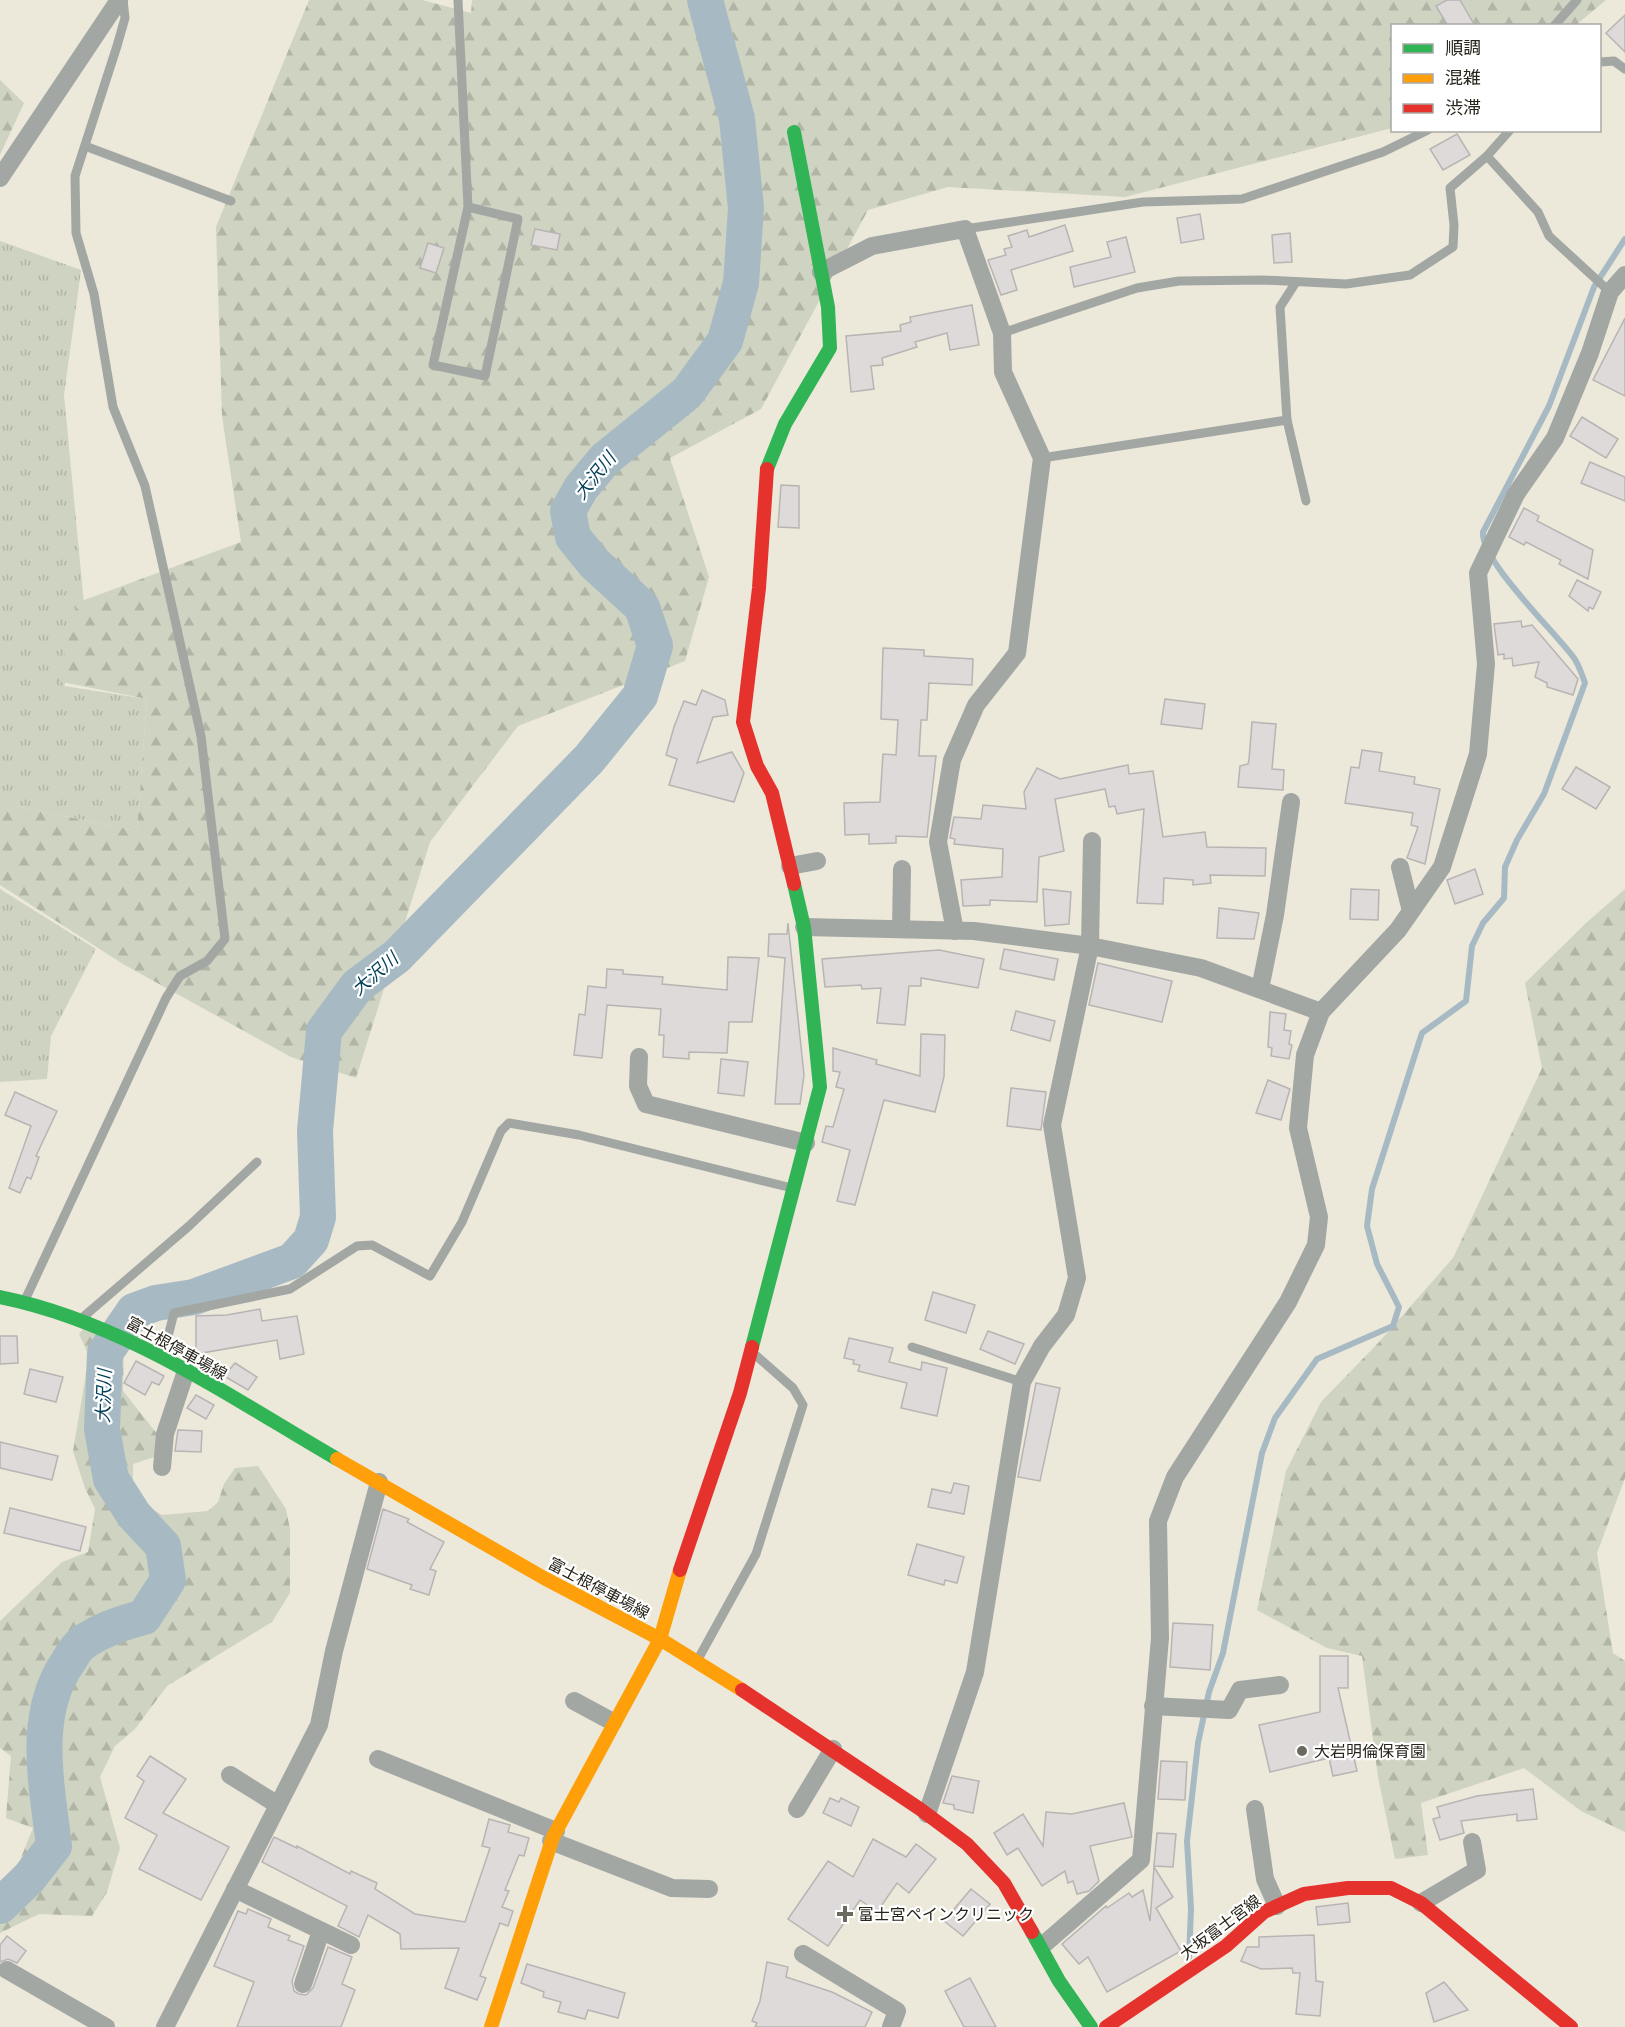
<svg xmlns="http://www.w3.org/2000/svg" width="1625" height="2027" viewBox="0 0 1625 2027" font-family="Poppins,'Noto Sans JP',sans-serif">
	<defs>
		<pattern id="grass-tufts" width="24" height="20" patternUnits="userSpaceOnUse" patternTransform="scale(1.5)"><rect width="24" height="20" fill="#ced3c2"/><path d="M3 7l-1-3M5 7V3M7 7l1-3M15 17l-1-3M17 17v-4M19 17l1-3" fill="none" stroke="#b1b5a6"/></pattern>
		<pattern id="forest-firs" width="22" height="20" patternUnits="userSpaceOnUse" patternTransform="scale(1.5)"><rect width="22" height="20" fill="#ced3c2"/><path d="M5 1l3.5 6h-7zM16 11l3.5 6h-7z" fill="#b1b5a6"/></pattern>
	</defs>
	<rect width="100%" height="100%" fill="#ece8da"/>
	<!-- grass -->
	<g fill="url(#grass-tufts)">
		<path d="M 0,241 L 81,270 L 64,395 L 84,604 L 64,686 L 147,699 L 137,831 L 5,804 L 0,814 Z"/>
		<path d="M 0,889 L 96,949 L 51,1036 L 47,1079 L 0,1082 Z"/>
	</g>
	<!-- forest -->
	<g fill="url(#forest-firs)">
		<path d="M 309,0 L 422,0 L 471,13 L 472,0 L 1606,0 L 1576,25 L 1392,26 L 1392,128 L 1125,197 L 948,187 L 868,210 L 761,409 L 670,458 L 709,577 L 685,661 L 518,726 L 430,842 L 356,1078 L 291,1057 L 123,964 L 0,885 L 0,813 L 5,804 L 137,831 L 147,699 L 57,681 L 79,602 L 241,542 L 222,416 L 216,227 Z"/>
		<path d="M 0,80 L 24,103 L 0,155 Z"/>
		<path d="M 1625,889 L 1625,1478 L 1597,1553 L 1613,1653 L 1625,1661 L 1625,1832 L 1581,1811 L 1524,1768 L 1421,1803 L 1428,1855 L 1395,1859 L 1378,1777 L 1362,1656 L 1327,1648 L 1257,1610 L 1286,1471 L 1321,1402 L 1380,1341 L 1453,1258 L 1542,1068 L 1525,983 L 1586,923 Z"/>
		<path d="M 87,1325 L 124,1334 L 123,1391 L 158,1435 L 163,1454 L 133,1464 L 133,1497 L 162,1515 L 208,1511 L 218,1502 L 224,1484 L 235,1468 L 258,1466 L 286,1509 L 290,1529 L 290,1593 L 272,1622 L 167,1686 L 135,1729 L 115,1746 L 100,1777 L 120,1848 L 107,1892 L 92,1916 L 39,1914 L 0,1933 L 0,1881 L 16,1870 L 33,1828 L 6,1818 L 11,1756 L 0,1748 L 0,1621 L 62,1562 L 88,1552 L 95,1509 L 85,1488 L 73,1451 L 89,1356 L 79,1334 Z"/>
	</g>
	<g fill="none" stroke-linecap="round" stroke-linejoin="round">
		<!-- stream -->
		<path stroke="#a7bac3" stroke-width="6" d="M 1189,1957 L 1191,1909 L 1187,1841 L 1198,1743 L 1209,1692 L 1223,1653 L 1262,1453 L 1275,1418 L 1317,1359 L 1393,1326 L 1399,1307 L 1377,1264 L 1367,1226 L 1372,1189 L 1422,1033 L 1466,1001 L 1472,946 L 1483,923 L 1504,898 L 1505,867 L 1517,840 L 1544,794 L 1585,683 C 1582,675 1579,665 1574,658 C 1554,631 1480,560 1483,532 L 1549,406 L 1594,287 L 1625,239"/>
		<!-- river -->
		<path stroke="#a7bac3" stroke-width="36" d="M 0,1906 L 29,1878 L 54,1846 C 47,1786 31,1715 68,1662 C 72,1656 76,1648 81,1644 C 100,1630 122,1623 144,1617 L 168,1580 L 163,1546 L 134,1515 L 111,1479 L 102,1429 L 105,1353 L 134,1311 L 156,1303 L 194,1297 L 292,1261 L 311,1240 L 318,1217 L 315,1131 L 324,1031 L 357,986 L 397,956 L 589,759 L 640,696 L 655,646 L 642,607 L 594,563 L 573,537 L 568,511 L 581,488 L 605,459 L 687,393 L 725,341 L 741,283 L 746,208 L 737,119 L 705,0"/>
	</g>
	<!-- building -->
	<g fill="#dedada" stroke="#b8b4b3" stroke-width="1.5">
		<path d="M 1447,0 L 1460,0 L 1475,26 L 1448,26 L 1436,6 Z"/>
		<path d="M 1625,15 L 1625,52 L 1606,33 Z"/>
		<path d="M 1457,134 L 1470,155 L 1443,170 L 1430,149 Z"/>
		<path d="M 1200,214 L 1204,239 L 1181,243 L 1177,218 Z"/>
		<path d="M 1065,225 L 1073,251 L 1011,270 L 1017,290 L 1001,295 L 988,260 L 1006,255 L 1004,249 L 1012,247 L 1008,236 L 1027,230 L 1029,237 Z"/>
		<path d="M 535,229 L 560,234 L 557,250 L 531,245 Z"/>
		<path d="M 1290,233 L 1292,262 L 1274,263 L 1272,235 Z"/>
		<path d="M 1126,237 L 1135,272 L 1074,287 L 1070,267 L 1111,257 L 1107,242 Z"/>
		<path d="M 428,243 L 444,248 L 436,273 L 420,268 Z"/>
		<path d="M 972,305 L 979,345 L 950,350 L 947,333 L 915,342 L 917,347 L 882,358 L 883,365 L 871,366 L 874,389 L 851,392 L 846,336 L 901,331 L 900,325 L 911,322 L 910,317 Z"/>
		<path d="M 1625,318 L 1625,396 L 1593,380 Z"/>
		<path d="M 1582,417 L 1618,439 L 1606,458 L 1570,436 Z"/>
		<path d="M 1590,462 L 1625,477 L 1625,501 L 1581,483 Z"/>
		<path d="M 781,485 L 799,486 L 799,528 L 778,527 Z"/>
		<path d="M 1524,508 L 1539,516 L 1537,521 L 1593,550 L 1588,579 L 1559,564 L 1561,560 L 1526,542 L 1524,545 L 1509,537 Z"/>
		<path d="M 1577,580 L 1601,592 L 1593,609 L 1589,607 L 1588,611 L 1569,596 Z"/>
		<path d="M 1521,621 L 1522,627 L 1532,625 L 1578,679 L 1573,695 L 1547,687 L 1547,683 L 1535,677 L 1539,662 L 1513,666 L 1512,658 L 1504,659 L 1504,654 L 1498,655 L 1494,624 Z"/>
		<path d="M 883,648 L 924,650 L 924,656 L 973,659 L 972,685 L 929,683 L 927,720 L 921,720 L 919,756 L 936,756 L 927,837 L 896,836 L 896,843 L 869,844 L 869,834 L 845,835 L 844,803 L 880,802 L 883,754 L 896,755 L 898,720 L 881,719 Z"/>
		<path d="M 702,690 L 725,700 L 728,715 L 713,717 L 697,763 L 732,752 L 744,773 L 734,802 L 669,785 L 677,759 L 666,755 L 674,727 L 684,701 L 696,705 Z"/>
		<path d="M 1165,699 L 1205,704 L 1202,729 L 1161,724 Z"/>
		<path d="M 1252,722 L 1276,724 L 1272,769 L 1284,770 L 1283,790 L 1238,787 L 1240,766 L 1248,764 L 1249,760 Z"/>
		<path d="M 1362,750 L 1382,753 L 1379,771 L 1415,777 L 1414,784 L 1440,789 L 1425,864 L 1407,858 L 1418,827 L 1411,825 L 1413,813 L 1345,803 L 1351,767 L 1359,768 Z"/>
		<path d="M 1128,765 L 1129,774 L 1153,771 L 1163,837 L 1205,832 L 1207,847 L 1266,848 L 1265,876 L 1210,875 L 1211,883 L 1193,885 L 1193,880 L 1164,878 L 1163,904 L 1137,903 L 1144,809 L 1117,814 L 1115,806 L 1109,807 L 1105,789 L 1055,799 L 1064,851 L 1039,857 L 1037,902 L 990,900 L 990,905 L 963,906 L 961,880 L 1002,877 L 1003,849 L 954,844 L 955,839 L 950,838 L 954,817 L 981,819 L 983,805 L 1026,809 L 1024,792 L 1037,768 L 1060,779 Z"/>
		<path d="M 1576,767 L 1610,787 L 1596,809 L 1562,789 Z"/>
		<path d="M 1475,869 L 1483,894 L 1455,904 L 1447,880 Z"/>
		<path d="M 1043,889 L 1071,892 L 1069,924 L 1045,926 Z"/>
		<path d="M 1351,889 L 1379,890 L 1378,920 L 1350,919 Z"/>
		<path d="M 1219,908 L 1259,913 L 1254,939 L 1217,938 Z"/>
		<path d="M 788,923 L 804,1075 L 800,1104 L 775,1104 L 785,958 L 768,956 L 769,934 L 787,934 Z"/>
		<path d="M 1004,949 L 1058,959 L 1054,980 L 1000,969 Z"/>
		<path d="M 939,950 L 984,959 L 978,988 L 921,978 L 921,986 L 909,986 L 905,1025 L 877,1023 L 881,988 L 862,989 L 861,985 L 825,987 L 822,959 Z"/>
		<path d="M 728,957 L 759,958 L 752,1022 L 729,1022 L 727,1053 L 689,1052 L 689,1059 L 663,1057 L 664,1035 L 659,1035 L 661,1009 L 607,1005 L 602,1058 L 574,1055 L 579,1014 L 585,1015 L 588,986 L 606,988 L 607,969 L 623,970 L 623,974 L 663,977 L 662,984 L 727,990 Z"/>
		<path d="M 1098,963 L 1172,981 L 1162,1022 L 1089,1005 Z"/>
		<path d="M 1016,1011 L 1055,1021 L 1050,1041 L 1011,1030 Z"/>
		<path d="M 1270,1012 L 1286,1014 L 1284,1030 L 1291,1031 L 1289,1044 L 1292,1045 L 1289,1059 L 1271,1056 L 1272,1048 L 1268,1047 Z"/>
		<path d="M 921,1034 L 945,1035 L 944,1077 L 935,1112 L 884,1100 L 855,1205 L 837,1201 L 850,1150 L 822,1142 L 826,1126 L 833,1127 L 844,1089 L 836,1087 L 840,1072 L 833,1071 L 833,1048 L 877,1060 L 876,1064 L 920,1076 Z"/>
		<path d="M 721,1059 L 748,1062 L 744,1096 L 718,1093 Z"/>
		<path d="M 1268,1080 L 1290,1089 L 1281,1120 L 1256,1113 Z"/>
		<path d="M 1011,1088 L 1046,1092 L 1041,1130 L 1007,1126 Z"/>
		<path d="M 15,1092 L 57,1111 L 36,1156 L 39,1157 L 31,1179 L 27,1177 L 20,1193 L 9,1188 L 31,1126 L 5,1115 Z"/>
		<path d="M 933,1292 L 975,1305 L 966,1333 L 925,1320 Z"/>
		<path d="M 260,1309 L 262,1321 L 297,1316 L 304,1354 L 280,1359 L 277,1340 L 196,1354 L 196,1316 L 227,1315 Z"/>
		<path d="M 988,1331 L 1024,1344 L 1015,1364 L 980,1349 Z"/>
		<path d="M 0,1336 L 17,1336 L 18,1363 L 0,1364 Z"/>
		<path d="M 849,1338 L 893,1348 L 889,1362 L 921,1370 L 922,1362 L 947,1368 L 937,1416 L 901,1408 L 907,1383 L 858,1371 L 860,1365 L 853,1364 L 854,1360 L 844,1358 Z"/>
		<path d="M 136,1361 L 164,1376 L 159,1385 L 152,1382 L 145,1395 L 124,1383 Z"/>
		<path d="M 235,1363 L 257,1377 L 248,1390 L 224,1376 Z"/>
		<path d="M 30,1369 L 63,1377 L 56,1402 L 24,1394 Z"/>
		<path d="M 1036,1383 L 1060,1388 L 1040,1481 L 1018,1477 Z"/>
		<path d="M 196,1395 L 214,1405 L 206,1419 L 187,1408 Z"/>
		<path d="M 178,1430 L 202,1431 L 201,1452 L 175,1451 Z"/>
		<path d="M 0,1442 L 58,1456 L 52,1480 L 0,1468 Z"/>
		<path d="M 954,1483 L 969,1486 L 964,1514 L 928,1507 L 932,1489 L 951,1493 Z"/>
		<path d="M 10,1508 L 86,1527 L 80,1551 L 4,1533 Z"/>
		<path d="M 383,1509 L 409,1519 L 407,1522 L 444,1542 L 430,1569 L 436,1571 L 429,1595 L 410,1589 L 412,1585 L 367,1569 Z"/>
		<path d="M 917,1544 L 964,1557 L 957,1583 L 945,1580 L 944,1585 L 908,1575 Z"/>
		<path d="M 1173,1623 L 1213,1625 L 1210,1670 L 1170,1667 Z"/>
		<path d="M 1320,1656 L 1348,1656 L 1348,1688 L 1338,1688 L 1357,1771 L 1333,1776 L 1329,1758 L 1270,1772 L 1259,1725 L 1320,1712 Z"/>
		<path d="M 150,1756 L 186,1779 L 163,1813 L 229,1847 L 201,1900 L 139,1869 L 157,1835 L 125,1818 L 144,1781 L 137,1776 Z"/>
		<path d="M 1161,1761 L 1187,1762 L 1185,1800 L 1158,1799 Z"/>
		<path d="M 952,1776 L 979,1781 L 973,1813 L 954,1809 L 954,1805 L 943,1803 Z"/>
		<path d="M 1533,1789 L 1537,1819 L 1517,1821 L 1517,1814 L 1461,1821 L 1464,1833 L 1440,1840 L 1433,1819 L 1440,1817 L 1437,1807 L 1477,1796 Z"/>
		<path d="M 830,1798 L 839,1802 L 841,1798 L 859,1807 L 851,1826 L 823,1813 Z"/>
		<path d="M 1124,1803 L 1132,1837 L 1090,1846 L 1099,1881 L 1089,1891 L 1077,1894 L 1073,1881 L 1068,1883 L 1065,1871 L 1042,1886 L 1018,1848 L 1007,1855 L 994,1833 L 1023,1814 L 1043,1846 L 1046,1812 L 1072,1814 Z"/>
		<path d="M 489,1819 L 510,1825 L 508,1832 L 529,1838 L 524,1856 L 519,1855 L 505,1890 L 509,1891 L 502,1907 L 513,1911 L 508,1926 L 500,1923 L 480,1976 L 486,1978 L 477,2000 L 445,1988 L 459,1948 L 401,1949 L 400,1934 L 368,1915 L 359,1937 L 338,1926 L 347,1906 L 262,1862 L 274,1837 L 297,1848 L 297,1846 L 350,1874 L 351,1871 L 377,1883 L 375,1889 L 415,1914 L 465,1922 L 490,1848 L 482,1846 Z"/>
		<path d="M 1157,1833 L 1176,1834 L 1173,1867 L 1154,1866 Z"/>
		<path d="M 873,1839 L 906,1857 L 916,1844 L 936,1859 L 909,1893 L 897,1883 L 877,1912 L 860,1900 L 828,1946 L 788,1919 L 828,1861 L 853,1877 Z"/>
		<path d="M 1154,1867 L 1173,1897 L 1156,1908 L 1181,1951 L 1107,1992 L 1088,1957 L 1079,1964 L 1062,1944 L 1106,1906 L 1107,1908 L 1129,1893 L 1132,1897 L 1143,1890 L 1150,1921 Z"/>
		<path d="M 971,1889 L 990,1904 L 963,1936 L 944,1921 Z"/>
		<path d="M 1348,1903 L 1350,1922 L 1318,1925 L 1316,1907 Z"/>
		<path d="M 248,1909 L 271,1919 L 268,1927 L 290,1936 L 288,1940 L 304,1946 L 292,1981 L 294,1991 L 299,1994 L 306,1995 L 313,1988 L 328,1947 L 352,1957 L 342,1984 L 355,1990 L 341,2027 L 237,2027 L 254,1982 L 214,1966 L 238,1911 L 246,1914 Z"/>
		<path d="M 1314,1935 L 1316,1981 L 1323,1982 L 1320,2016 L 1296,2014 L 1300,1973 L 1293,1973 L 1292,1968 L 1261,1969 L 1241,1961 L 1247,1947 L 1259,1947 L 1259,1937 Z"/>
		<path d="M 7,1936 L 26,1951 L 17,1963 L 8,1959 L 0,1962 L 0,1945 Z"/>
		<path d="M 767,1962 L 788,1967 L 786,1977 L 832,1992 L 872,2012 L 865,2027 L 755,2027 L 757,2023 L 752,2021 L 760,2001 Z"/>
		<path d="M 527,1964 L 625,1993 L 618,2018 L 588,2010 L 585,2019 L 558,2012 L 561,2002 L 543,1997 L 544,1992 L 521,1983 Z"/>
		<path d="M 970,1978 L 996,2027 L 964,2027 L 945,1991 Z"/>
		<path d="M 1444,1982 L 1468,2010 L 1434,2022 L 1426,1993 Z"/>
	</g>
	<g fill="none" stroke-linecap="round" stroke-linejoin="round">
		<!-- lane -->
		<g stroke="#a2a7a4" stroke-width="9">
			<path d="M 458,0 L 468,207 L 433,365 L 485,376 L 518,219 L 468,207"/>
			<path d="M 1554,26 L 1577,0"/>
			<path d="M 1600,62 L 1614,61 L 1625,69"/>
			<path d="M 85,146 L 231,201"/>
			<path d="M 1487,156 L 1538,212 L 1549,236 L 1610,292"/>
			<path d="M 965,229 L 1143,202 L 1242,199 L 1383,152 L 1428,130"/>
			<path d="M 1002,333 L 1137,288 L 1179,281 L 1264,280 L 1346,284 L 1410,275 L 1453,247 L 1454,225 L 1450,188 L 1487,156 L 1510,130"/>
			<path d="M 1287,420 L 1306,501"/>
			<path d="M 1042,458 L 1287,420 L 1280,307 L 1296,282"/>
			<path d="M 25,1300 L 166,998 L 180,976 L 207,961 L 225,939 L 201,736 L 145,486 L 113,407 L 94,294 L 76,233 L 75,176 L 117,46 L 125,18 L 123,0"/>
			<path d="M 82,1318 L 189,1226 L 257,1162"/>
			<path d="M 912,1347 L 1022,1382"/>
			<path d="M 163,1356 L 174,1313 L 290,1289 L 357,1246 L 372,1245 L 430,1276 L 462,1222 L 501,1131 L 509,1123 L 579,1135 L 792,1188"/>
			<path d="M 697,1661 L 756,1554 L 803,1405 L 793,1388 L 752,1352"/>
		</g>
		<!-- street -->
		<g stroke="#a2a7a4" stroke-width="18">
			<path d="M 0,178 L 119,0"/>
			<path d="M 821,272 L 872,246 L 965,229 L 1002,333 L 1003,372 L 1042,458 L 1017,653 L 976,705 L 952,760 L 938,842 L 955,931"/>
			<path d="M 790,866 L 817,861"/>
			<path d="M 1400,867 L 1411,911"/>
			<path d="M 804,927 L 974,931 L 1090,946 L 1201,968 L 1321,1012"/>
			<path d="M 901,929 L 902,869"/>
			<path d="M 1260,989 L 1275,915 L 1291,802"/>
			<path d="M 639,1057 L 638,1086 L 646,1104 L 806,1143"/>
			<path d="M 162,1467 L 165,1434 L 186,1371"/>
			<path d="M 574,1701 L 613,1722"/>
			<path d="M 1153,1706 L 1229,1710 L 1240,1690 L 1280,1685"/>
			<path d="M 378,1759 L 556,1831"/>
			<path d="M 230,1775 L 278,1805"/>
			<path d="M 797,1809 L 833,1749"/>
			<path d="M 1255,1809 L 1265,1879 L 1277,1906"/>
			<path d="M 927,1814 L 975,1672 L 1022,1382 L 1042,1346 L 1066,1315 L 1077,1278 L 1052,1125 L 1090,946 L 1092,841"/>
			<path d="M 551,1841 L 672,1888 L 709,1889"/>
			<path d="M 235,1889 L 351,1945"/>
			<path d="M 1421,1903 L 1477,1870 L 1472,1842"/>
			<path d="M 1042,1946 L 1141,1860 L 1160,1638 L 1158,1521 L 1175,1477 L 1288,1302 L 1316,1245 L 1319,1217 L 1298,1128 L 1305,1055 L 1321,1012 L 1398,930 L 1442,867 L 1478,754 L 1486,664 L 1478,573 L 1516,494 L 1555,438 L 1590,353 L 1610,292 L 1625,275"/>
			<path d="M 803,1954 L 897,2011 L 891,2027"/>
			<path d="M 7,1970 L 106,2027"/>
			<path d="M 303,1984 L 321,1931"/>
			<path d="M 165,2027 L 319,1725 L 334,1651 L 379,1482"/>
		</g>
		<!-- fast -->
		<g stroke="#30b455" stroke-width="14">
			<path d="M 767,469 L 785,424 L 830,348 L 828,307 L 794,132"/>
			<path d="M 0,1297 C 124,1322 230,1397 337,1459"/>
			<path d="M 752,1347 L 820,1087 L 804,927 L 794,884"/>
			<path d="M 1032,1932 L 1059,1981 L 1091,2027"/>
		</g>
		<!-- slow -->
		<g stroke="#ff9f0a" stroke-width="14">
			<path d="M 337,1459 L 544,1578 L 660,1639 L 742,1690"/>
			<path d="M 491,2027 L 553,1837 L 660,1639 L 680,1570"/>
		</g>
		<!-- jam -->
		<g stroke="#e5322d" stroke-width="14">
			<path d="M 767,469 L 759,588 L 743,722 L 757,766 L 772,793 L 794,884"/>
			<path d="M 680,1570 L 740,1393 L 752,1347"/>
			<path d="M 742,1690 L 920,1809 L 967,1844 L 1004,1883 L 1032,1932"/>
			<path d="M 1106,2027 L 1226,1946 L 1264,1912 L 1304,1894 L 1348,1888 L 1391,1888 L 1421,1903 L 1571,2027"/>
		</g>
	</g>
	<!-- markers -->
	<g fill="#6c695e" stroke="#fff" stroke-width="2">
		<circle cx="1302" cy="1751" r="6"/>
		<path d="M842 1905h6v6h6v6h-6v6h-6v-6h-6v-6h6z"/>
	</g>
	<g text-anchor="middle" stroke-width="4.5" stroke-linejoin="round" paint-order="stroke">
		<!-- street labels -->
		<g font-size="16" fill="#27251b" stroke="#fff">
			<text transform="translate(177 1348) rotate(29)" y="6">富士根停車場線</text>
			<text transform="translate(599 1588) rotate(28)" y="6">富士根停車場線</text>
			<text transform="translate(1220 1927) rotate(-37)" y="6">大坂富士宮線</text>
		</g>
		<!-- poi labels -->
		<g font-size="16" fill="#27251b" stroke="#fff" text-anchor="start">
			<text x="1314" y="1757">大岩明倫保育園</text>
			<text x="858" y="1920">富士宮ペインクリニック</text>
		</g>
		<!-- water labels -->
		<g font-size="18" font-style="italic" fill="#023f59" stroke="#fff">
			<text transform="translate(595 476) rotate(-51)" y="6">大沢川</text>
			<text transform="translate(375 974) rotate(-41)" y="6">大沢川</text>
			<text transform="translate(104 1396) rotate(-88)" y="6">大沢川</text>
		</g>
	</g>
	<!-- legend -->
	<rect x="1391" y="24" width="210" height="108" fill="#ffffff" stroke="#a9a8a4" stroke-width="1.5"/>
	<rect x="1403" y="44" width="30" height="9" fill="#30b455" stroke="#a9a8a4" stroke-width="1.5"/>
	<text x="1445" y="54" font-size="18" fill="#27251b">順調</text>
	<rect x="1403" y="74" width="30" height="9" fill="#ff9f0a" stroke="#a9a8a4" stroke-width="1.5"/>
	<text x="1445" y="84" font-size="18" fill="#27251b">混雑</text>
	<rect x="1403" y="104" width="30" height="9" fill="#e5322d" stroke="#a9a8a4" stroke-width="1.5"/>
	<text x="1445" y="114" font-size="18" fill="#27251b">渋滞</text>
</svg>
